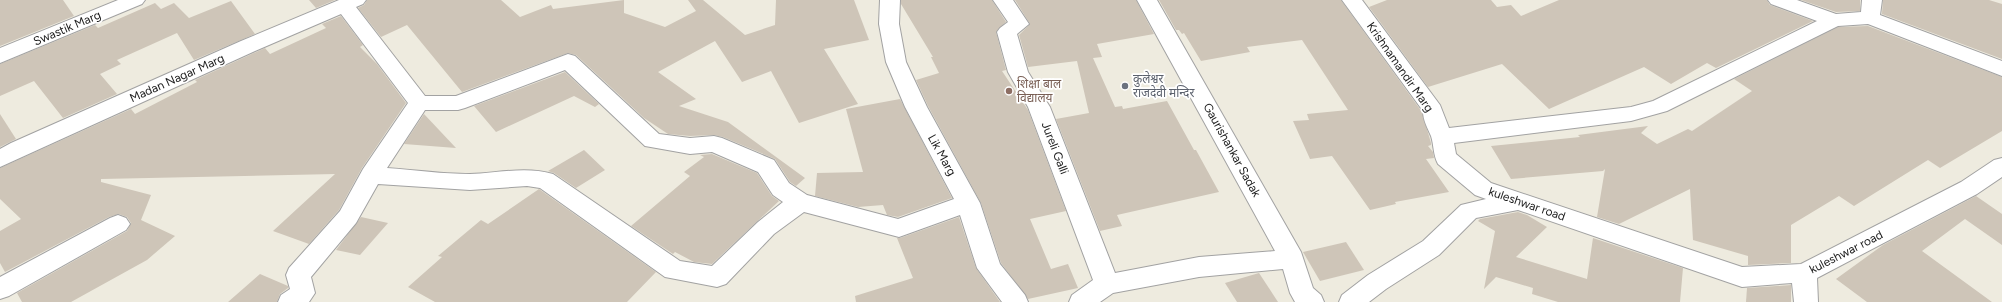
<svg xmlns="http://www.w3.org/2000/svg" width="2002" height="302" viewBox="0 0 2002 302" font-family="Figtree,'Noto Sans Devanagari',sans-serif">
	<rect width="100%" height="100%" fill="#eeebdf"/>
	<!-- building -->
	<g fill="#cec5b8">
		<path d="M 0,0 L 63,0 L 74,16 L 0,46 Z"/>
		<path d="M 309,0 L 335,0 L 316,8 Z"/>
		<path d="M 367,0 L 501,0 L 520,17 L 551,5 L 553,9 L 624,0 L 624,13 L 665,27 L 696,11 L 688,0 L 703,0 L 745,35 L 775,25 L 776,0 L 854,0 L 869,40 L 824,49 L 858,104 L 799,123 L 771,71 L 742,82 L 715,41 L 658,72 L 696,99 L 679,106 L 728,122 L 805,178 L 796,186 L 790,182 L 775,159 L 723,137 L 714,135 L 690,136 L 668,134 L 644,118 L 576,55 L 568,53 L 462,92 L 407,25 L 381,37 L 358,8 L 364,5 Z"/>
		<path d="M 901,0 L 992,0 L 1006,22 L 996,32 L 1006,70 L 1002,71 L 1028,110 L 1066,211 L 1030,219 L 1051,269 L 1068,264 L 1078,288 L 1028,299 L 1001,263 L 981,203 L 928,106 L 916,80 L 939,73 L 931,57 L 933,57 L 901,4 Z"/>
		<path d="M 1015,0 L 1136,0 L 1154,34 L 1097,44 L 1102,57 L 1093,58 L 1115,107 L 1122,106 L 1123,109 L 1167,101 L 1194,150 L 1196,150 L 1219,192 L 1117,215 L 1122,226 L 1100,231 L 1056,119 L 1089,113 L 1077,61 L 1028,67 L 1019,35 L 1030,24 Z"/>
		<path d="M 1159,0 L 1341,0 L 1422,112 L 1431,143 L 1431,145 L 1428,146 L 1433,152 L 1434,158 L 1426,159 L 1449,192 L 1395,202 L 1396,204 L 1370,210 L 1332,156 L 1310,159 L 1293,121 L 1309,120 L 1307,114 L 1348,110 L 1302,40 L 1247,47 L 1250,52 L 1201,61 L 1184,33 L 1182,34 L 1179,30 L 1176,30 Z"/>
		<path d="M 1387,0 L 1491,0 L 1497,7 L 1511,5 L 1521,16 L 1559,0 L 1767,0 L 1770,5 L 1813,21 L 1716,68 L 1707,63 L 1671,84 L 1644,67 L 1549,109 L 1502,64 L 1428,87 L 1369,7 Z"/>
		<path d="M 1801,0 L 1860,0 L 1860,11 L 1836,12 Z"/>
		<path d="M 1883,0 L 1989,0 L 2002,4 L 2002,59 L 1882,14 Z"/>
		<path d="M 231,1 L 255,34 L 194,60 L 177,33 L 117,60 L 121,64 L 100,74 L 117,94 L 63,118 L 34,81 L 0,96 L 0,64 L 95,25 L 98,28 L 155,3 L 161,9 L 174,3 L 189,18 Z"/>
		<path d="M 341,16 L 363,45 L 360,47 L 377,64 L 406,103 L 362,168 L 339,210 L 309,244 L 273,231 L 335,174 L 101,179 L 101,182 L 151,195 L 141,220 L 175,236 L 147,260 L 71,302 L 22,302 L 17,293 L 127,231 L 131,223 L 127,217 L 119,214 L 109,217 L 5,272 L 0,263 L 0,231 L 21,219 L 0,199 L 0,168 L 131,109 L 135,114 L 197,82 L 195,80 L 265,48 L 270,54 L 326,28 L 322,24 Z"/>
		<path d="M 1868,26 L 2002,77 L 2002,131 L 1940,168 L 1928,160 L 1854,206 L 1839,196 L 1791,225 L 1791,263 L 1748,265 L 1748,256 L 1693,240 L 1690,189 L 1619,224 L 1597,217 L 1605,169 L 1603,171 L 1511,179 L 1491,146 L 1580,137 L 1578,135 L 1648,126 L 1641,133 L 1657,144 L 1688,129 L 1692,131 L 1752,91 L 1734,79 L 1838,27 Z"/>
		<path d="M 565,72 L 599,104 L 595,107 L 574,96 L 496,132 L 474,106 Z"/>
		<path d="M 900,99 L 952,198 L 898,217 L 887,215 L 883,205 L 858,207 L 815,196 L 817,173 L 863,172 L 846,109 Z"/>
		<path d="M 0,114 L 16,139 L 0,147 Z"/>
		<path d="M 424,114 L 456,148 L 404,144 Z"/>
		<path d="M 584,150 L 605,170 L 576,188 L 554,173 L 548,171 Z"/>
		<path d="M 712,154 L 757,173 L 772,196 L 779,201 L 712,264 L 694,262 L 675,252 L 673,254 L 631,226 L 690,176 L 684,172 L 704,157 L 700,155 Z"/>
		<path d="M 539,189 L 656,272 L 627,302 L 435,302 L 408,287 L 442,257 L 438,256 L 481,220 L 488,224 Z"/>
		<path d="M 1976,196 L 2002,214 L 2002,245 L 1965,219 L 1922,251 L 1992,302 L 1867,302 L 1836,279 L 1883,245 Z"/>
		<path d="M 1518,212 L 1527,215 L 1547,227 L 1516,257 L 1587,279 L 1593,238 L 1683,268 L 1680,302 L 1558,302 L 1532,294 L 1533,288 L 1496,277 L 1484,289 L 1495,231 L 1478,221 L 1480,219 Z"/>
		<path d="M 361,217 L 388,223 L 360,255 L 336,250 Z"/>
		<path d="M 959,217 L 976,268 L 1000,302 L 856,302 L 855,296 L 913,278 L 897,238 L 900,238 Z"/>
		<path d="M 1346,242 L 1364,270 L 1320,281 L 1303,252 Z"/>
		<path d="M 1259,273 L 1278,302 L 1237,302 L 1225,283 Z"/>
		<path d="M 260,274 L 288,286 L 288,288 L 280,294 L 277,302 L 228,302 Z"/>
		<path d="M 1791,285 L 1791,302 L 1746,302 L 1747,288 Z"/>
	</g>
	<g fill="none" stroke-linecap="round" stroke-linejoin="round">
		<defs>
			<g id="minor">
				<path d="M 118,0 L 145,0 L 142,4 L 0,63 L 0,48 Z"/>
				<path d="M 339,0 L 366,0 L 363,4 L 356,7 L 425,96 L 456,96 L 568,54 L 575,56 L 659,134 L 690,138 L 714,136 L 722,138 L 774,160 L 789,183 L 807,195 L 898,219 L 954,199 L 905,107 L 886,62 L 879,24 L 880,0 L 900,0 L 899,24 L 906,62 L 927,107 L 980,203 L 1000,264 L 1025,295 L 1028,302 L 1002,302 L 977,268 L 960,215 L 899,237 L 804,212 L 774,234 L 726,284 L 717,287 L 665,277 L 540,188 L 527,186 L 470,190 L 378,184 L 356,223 L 311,277 L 315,293 L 309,302 L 278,302 L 281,295 L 290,289 L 286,275 L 289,268 L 340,211 L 363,169 L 408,103 L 341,14 L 255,51 L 0,167 L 0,149 L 11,143 L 241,41 ZM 565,70 L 645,146 L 690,154 L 712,152 L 758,172 L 773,195 L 783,202 L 758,222 L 712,266 L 680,261 L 553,174 C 526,166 498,173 470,174 C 443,174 415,170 387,168 L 425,110 L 458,110 L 465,108 Z"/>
				<path d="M 993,0 L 1013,0 L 1029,24 L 1017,34 L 1028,72 L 1050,107 L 1115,273 L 1199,257 L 1275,251 L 1137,0 L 1157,0 L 1301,252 L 1313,288 L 1321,295 L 1324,302 L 1295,302 L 1290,293 L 1283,269 L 1199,277 L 1113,293 L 1100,302 L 1069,302 L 1072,295 L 1093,280 L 1028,107 L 1008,72 L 997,32 L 1000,28 L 1008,22 Z"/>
				<path d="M 1342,0 L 1362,0 L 1440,105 L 1449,128 L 1631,107 L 1653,101 L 1817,21 L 1771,4 L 1768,0 L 1797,0 L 1836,14 L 1861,12 L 1862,0 L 1882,0 L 1880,15 L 2002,61 L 2002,76 L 1868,24 L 1838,26 L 1667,111 L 1631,121 L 1454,143 L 1456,154 L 1491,183 L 1742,267 L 1801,264 L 1961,182 L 1994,160 L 2002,158 L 2002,177 L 1977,194 L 1817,278 L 1818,302 L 1794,302 L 1792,283 L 1742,287 L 1518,210 L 1476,218 L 1439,255 L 1386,289 L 1369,302 L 1339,302 L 1342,295 L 1368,275 L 1423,241 L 1461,205 L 1486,199 L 1475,195 L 1438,164 C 1433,155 1434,145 1431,136 C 1427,127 1423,120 1423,111 Z"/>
				<path d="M 118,215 L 126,218 L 130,224 L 126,230 L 9,296 L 0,299 L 0,277 L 110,218 Z"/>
			</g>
		</defs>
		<!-- minor casing -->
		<use href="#minor" stroke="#a2a2a2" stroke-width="2"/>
		<!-- minor -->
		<use href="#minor" fill="#fff" fill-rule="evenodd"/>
	</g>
	<!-- markers -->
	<circle fill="#6b7280" stroke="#fff" stroke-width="1.5" cx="1125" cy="86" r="4"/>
	<circle fill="#8d6e63" stroke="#fff" stroke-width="1.5" cx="1009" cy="91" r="4"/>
	<g text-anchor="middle" stroke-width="3.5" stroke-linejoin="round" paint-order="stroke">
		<!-- street labels -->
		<g font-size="12" fill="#1b1b1b" stroke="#fff">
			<text transform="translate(67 28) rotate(-23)" y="4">Swastik Marg</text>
			<text transform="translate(1400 67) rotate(55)" y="4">Krishnamandir Marg</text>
			<text transform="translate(177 78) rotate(-24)" y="4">Madan Nagar Marg</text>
			<text transform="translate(1055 148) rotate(69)" y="4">Jureli Galli</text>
			<text transform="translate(1232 150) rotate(61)" y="4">Gaurishankar Sadak</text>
			<text transform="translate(942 155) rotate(61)" y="4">Lik Marg</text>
			<text transform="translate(1527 204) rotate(19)" y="4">kuleshwar road</text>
			<text transform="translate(1846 252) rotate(-27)" y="4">kuleshwar road</text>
		</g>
		<!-- worship labels -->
		<g font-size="12" fill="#5b616d" stroke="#fff" text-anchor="start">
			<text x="1133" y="83">कुलेश्वर<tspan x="1133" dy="14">राजदेवी मन्दिर</tspan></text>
		</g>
		<!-- education labels -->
		<g font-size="12" fill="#785e54" stroke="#fff" text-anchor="start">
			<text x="1017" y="88">शिक्षा बाल<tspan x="1017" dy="14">विद्यालय</tspan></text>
		</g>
	</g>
</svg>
